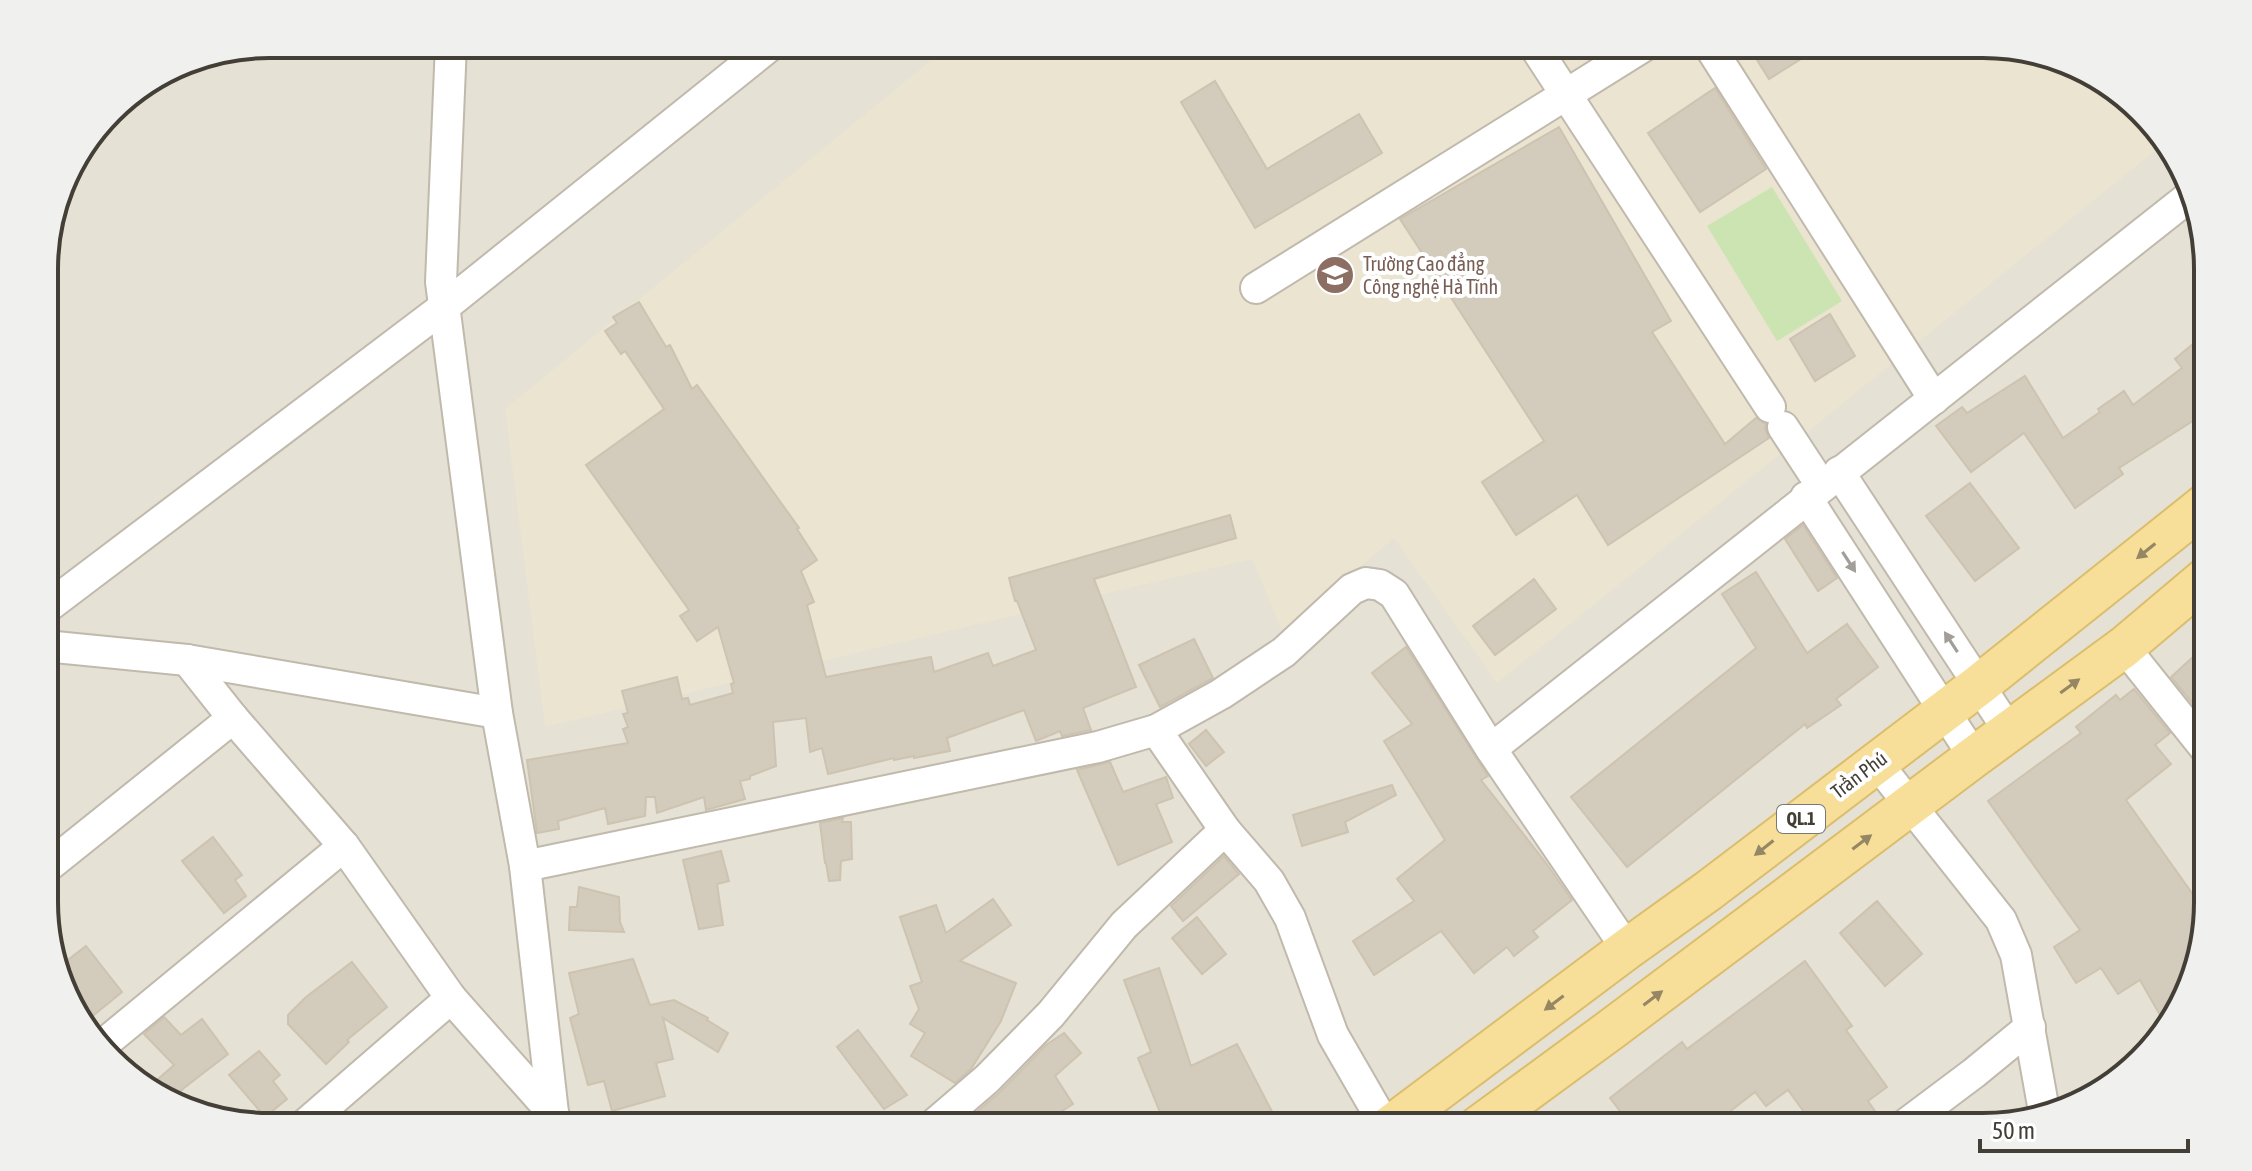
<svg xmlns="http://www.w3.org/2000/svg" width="2252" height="1171" viewBox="0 0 2252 1171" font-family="'Asap Condensed',sans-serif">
	<rect width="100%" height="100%" fill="#f2efe6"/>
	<!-- residential -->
	<path fill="#e5e1d5" d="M 269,44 L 1983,44 L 2083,67 L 2170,144 L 2206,240 L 2208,902 L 2185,1002 L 2108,1089 L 1997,1127 L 269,1127 L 169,1104 L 90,1039 L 46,932 L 45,254 L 67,170 L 120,100 L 183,61 Z"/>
	<!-- education -->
	<path fill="#eae4d1" d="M 951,44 L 1983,44 L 2083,67 L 2167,141 L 1497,683 L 1394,538 L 1283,633 L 1252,559 L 545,727 L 505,409 Z"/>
	<!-- green -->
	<path fill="#cce4b1" d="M 1772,187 L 1842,301 L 1777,341 L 1707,226 Z"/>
	<!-- building -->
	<g fill="#d3cbbc" stroke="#cdc3b0" stroke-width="2">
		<path d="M 1747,44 L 1825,44 L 1769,79 Z"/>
		<path d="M 1215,81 L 1267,169 L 1359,114 L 1382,153 L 1255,228 L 1181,102 Z"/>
		<path d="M 1715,88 L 1766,169 L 1700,212 L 1648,133 Z"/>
		<path d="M 1559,127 L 1671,321 L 1652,332 L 1725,444 L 1756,418 L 1766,424 L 1765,429 L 1769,438 L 1608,545 L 1577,495 L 1516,535 L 1482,482 L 1544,441 L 1400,219 Z"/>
		<path d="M 639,302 L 666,347 L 670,345 L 692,389 L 697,385 L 799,528 L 797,529 L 817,560 L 801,571 L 814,602 L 807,605 L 826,677 L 931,657 L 934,672 L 988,653 L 993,666 L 1036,650 L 1017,601 L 1015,601 L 1009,578 L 1230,515 L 1236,538 L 1094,579 L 1136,687 L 1083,708 L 1091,730 L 1062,736 L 1060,731 L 1036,741 L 1024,710 L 947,738 L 950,751 L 914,758 L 914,756 L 894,760 L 894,758 L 828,774 L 822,748 L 810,752 L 806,718 L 773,722 L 776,766 L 750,776 L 750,779 L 740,781 L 745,799 L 706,810 L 704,797 L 657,813 L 655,797 L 646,797 L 645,816 L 608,824 L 605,808 L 558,821 L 559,829 L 537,833 L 527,760 L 628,743 L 623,729 L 628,727 L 623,714 L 628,713 L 622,691 L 677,677 L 682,699 L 688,698 L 690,705 L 733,693 L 731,684 L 734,683 L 718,627 L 697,641 L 680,616 L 689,610 L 586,465 L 664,409 L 625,351 L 621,354 L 605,331 L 617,323 L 613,317 Z"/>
		<path d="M 1830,314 L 1855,356 L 1815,381 L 1790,339 Z"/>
		<path d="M 2206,333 L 2207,412 L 2119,468 L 2123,474 L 2075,508 L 2024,433 L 1971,472 L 1936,426 L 1962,407 L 1967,413 L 2025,376 L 2063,438 L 2100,412 L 2098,409 L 2124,391 L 2133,405 L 2182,368 L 2175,359 Z"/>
		<path d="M 1970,483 L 2019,548 L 1975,581 L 1926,516 Z"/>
		<path d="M 1803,525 L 1837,578 L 1818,591 L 1785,539 Z"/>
		<path d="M 1756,572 L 1807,653 L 1847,624 L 1878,667 L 1836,699 L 1841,705 L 1807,728 L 1805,724 L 1627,867 L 1571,797 L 1756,648 L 1722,594 Z"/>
		<path d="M 1534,579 L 1556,609 L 1495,655 L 1473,626 Z"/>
		<path d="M 1194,639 L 1213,678 L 1160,707 L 1139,665 Z"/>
		<path d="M 2207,644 L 2207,703 L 2198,710 L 2171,677 Z"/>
		<path d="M 1406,647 L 1488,776 L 1481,780 L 1546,863 L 1572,900 L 1533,931 L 1538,937 L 1514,956 L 1507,947 L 1474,973 L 1441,931 L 1374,975 L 1353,941 L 1414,901 L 1397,879 L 1445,840 L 1384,741 L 1412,724 L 1372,673 Z"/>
		<path d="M 2134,689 L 2170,733 L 2155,745 L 2171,764 L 2126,800 L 2206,913 L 2185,1002 L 2165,1024 L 2140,980 L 2118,994 L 2101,968 L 2076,983 L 2054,947 L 2080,930 L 1988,801 L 2081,733 L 2076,727 L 2116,695 L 2120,700 Z"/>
		<path d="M 1206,730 L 1224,752 L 1206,766 L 1189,744 Z"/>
		<path d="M 1110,762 L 1123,792 L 1166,777 L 1173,798 L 1156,804 L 1172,842 L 1118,865 L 1077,770 Z"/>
		<path d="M 1392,785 L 1396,795 L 1345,822 L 1348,832 L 1302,846 L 1293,815 Z"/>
		<path d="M 843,818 L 842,822 L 851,822 L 852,859 L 841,861 L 840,880 L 829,881 L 826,863 L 825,863 L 820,823 Z"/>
		<path d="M 213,837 L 242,875 L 235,880 L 246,896 L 224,913 L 182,861 Z"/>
		<path d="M 721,851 L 729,881 L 717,884 L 723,925 L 699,929 L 683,860 Z"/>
		<path d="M 1224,856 L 1239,874 L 1183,921 L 1171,906 Z"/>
		<path d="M 579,887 L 619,897 L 620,922 L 624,932 L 569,930 L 570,907 L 577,907 Z"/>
		<path d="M 993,899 L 1011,925 L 960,961 L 1016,983 L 1001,1021 L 971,1069 L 955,1083 L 911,1056 L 925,1033 L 910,1024 L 919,1009 L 910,986 L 922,982 L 900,917 L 936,905 L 946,933 Z"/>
		<path d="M 1877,901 L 1922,954 L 1885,986 L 1840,933 Z"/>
		<path d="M 1197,917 L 1226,954 L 1202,974 L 1172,938 Z"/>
		<path d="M 86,946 L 122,992 L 84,1023 L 60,966 Z"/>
		<path d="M 633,959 L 650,1005 L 674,1000 L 708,1018 L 707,1020 L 728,1033 L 718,1052 L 663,1018 L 673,1059 L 656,1063 L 665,1096 L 612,1111 L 604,1081 L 588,1085 L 570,1018 L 579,1014 L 569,973 Z"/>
		<path d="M 1805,961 L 1852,1026 L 1846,1030 L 1887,1087 L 1868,1101 L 1877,1114 L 1859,1127 L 1815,1127 L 1788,1090 L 1766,1106 L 1755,1092 L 1710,1127 L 1632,1127 L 1610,1098 L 1682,1042 L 1687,1049 Z"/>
		<path d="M 352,962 L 387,1007 L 347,1040 L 349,1042 L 326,1064 L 288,1024 L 288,1015 L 306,997 Z"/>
		<path d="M 1159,968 L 1191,1066 L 1237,1044 L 1280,1127 L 1209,1127 L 1206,1119 L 1182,1127 L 1166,1127 L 1138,1058 L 1151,1052 L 1124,980 Z"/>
		<path d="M 164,1017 L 181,1035 L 202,1019 L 228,1054 L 184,1088 L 168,1103 L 149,1087 L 174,1065 L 144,1034 Z"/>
		<path d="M 858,1030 L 907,1095 L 884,1109 L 837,1047 Z"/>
		<path d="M 1064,1033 L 1081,1053 L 1055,1076 L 1073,1104 L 1037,1127 L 959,1127 L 1000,1092 L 1046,1045 Z"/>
		<path d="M 259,1051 L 280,1075 L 273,1081 L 287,1099 L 265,1117 L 229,1075 Z"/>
	</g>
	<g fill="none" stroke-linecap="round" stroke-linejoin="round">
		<defs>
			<g id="minor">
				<path d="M 451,44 L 441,282 L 497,713"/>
				<path d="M 1533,44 L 1770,407"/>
				<path d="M 1708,44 L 1934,399"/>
				<path d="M 1256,288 L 1647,44"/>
				<path d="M 1783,427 L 1821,485"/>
				<path d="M 1839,472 L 2009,731"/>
				<path d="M 1806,497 L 1974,757"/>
				<path d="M 45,609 L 444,307 L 772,44"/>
				<path d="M 45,646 L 187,660 L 497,713 L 525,866 L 553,1113 L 557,1127"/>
				<path d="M 2124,647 L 2208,752"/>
				<path d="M 187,660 L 233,718 L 344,846 L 451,998 L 553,1113"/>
				<path d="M 1156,730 L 1225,830 L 1269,881 L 1290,918 L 1333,1035 L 1386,1127"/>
				<path d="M 1491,749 C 1723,564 1957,381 2190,196"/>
				<path d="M 1876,762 L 2001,920 L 2016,955 L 2044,1111"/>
				<path d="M 525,866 L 1098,747 L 1156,730 L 1221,694 L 1284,652 L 1352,589 L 1366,583 L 1380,585 L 1394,594 L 1491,749 L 1627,949"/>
				<path d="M 46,868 L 233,718"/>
				<path d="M 100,1047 L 344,846"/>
				<path d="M 302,1127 L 451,998"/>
				<path d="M 931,1127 L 987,1079 L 1051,1014 L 1124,925 L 1225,830"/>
				<path d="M 1902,1127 L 1974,1073 L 2030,1027"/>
			</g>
			<g id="major">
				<path d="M 1389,1127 L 1627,949 L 1708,891 L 1979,685 L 2207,503"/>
				<path d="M 1478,1127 L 1613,1028 L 1974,757 L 2124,647 L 2207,577"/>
			</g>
		</defs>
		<!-- minor casing -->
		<use href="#minor" stroke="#c0b9ac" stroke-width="34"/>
		<!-- major casing -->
		<use href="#major" stroke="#dbbd6b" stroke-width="44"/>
		<!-- minor -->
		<use href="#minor" stroke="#fff" stroke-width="30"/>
		<!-- major -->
		<use href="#major" stroke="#f7df9a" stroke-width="40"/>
	</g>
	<!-- one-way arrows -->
	<defs><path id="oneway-solid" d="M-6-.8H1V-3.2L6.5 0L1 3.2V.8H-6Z" transform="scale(2)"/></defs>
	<g fill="#958763">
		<use href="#oneway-solid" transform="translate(2146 551) rotate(141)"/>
		<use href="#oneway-solid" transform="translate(2070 686) rotate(-36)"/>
		<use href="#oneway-solid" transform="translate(1862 842) rotate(-37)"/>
		<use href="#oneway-solid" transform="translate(1764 848) rotate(142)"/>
		<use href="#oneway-solid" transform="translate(1653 998) rotate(-37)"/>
		<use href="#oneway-solid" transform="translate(1554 1003) rotate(143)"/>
	</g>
	<g fill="#a29f9a">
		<use href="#oneway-solid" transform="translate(1849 562) rotate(57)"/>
		<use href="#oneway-solid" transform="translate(1951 642) rotate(-123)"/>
	</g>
	<!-- icons -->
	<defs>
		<symbol id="university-disc" viewBox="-11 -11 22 22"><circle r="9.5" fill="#8d6e63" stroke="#fff"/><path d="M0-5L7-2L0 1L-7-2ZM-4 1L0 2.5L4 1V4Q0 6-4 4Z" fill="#fff"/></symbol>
	</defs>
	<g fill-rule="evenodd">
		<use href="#university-disc" x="1313" y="253" width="44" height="44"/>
	</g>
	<g text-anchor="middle" stroke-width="8" stroke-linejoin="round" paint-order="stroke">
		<!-- shield labels -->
		<rect fill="#fff" stroke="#7c7972" stroke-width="2" x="1777" y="805" width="48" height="28" rx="6"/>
		<g font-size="18" font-weight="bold" fill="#443f36">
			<text x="1801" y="825">QL.1</text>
		</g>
		<!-- education labels -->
		<g font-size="20" fill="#785e54" stroke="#fff" text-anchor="start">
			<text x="1363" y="271">Trường Cao đẳng<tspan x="1363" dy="23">Công nghệ Hà Tĩnh</tspan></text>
		</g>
		<!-- street labels -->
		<g font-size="20" fill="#443f36" stroke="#fff">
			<text transform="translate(1859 775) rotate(-37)" y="7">Trần Phú</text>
		</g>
	</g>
	<!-- crop -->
	<path d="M0 0H2252V1171H0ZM269 58H1983A211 211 0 0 1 2194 269V902A211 211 0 0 1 1983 1113H269A211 211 0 0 1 58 902V269A211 211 0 0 1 269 58Z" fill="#f0f0ef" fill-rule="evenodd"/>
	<path fill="none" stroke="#443f36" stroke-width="4" d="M269 58H1983A211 211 0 0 1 2194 269V902A211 211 0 0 1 1983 1113H269A211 211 0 0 1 58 902V269A211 211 0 0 1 269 58Z"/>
	<!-- scale -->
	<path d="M1980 1139v12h208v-12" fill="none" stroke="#443f36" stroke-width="4"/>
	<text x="1992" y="1139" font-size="24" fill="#443f36" stroke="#ffffff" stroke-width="6" paint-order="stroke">50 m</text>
</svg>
